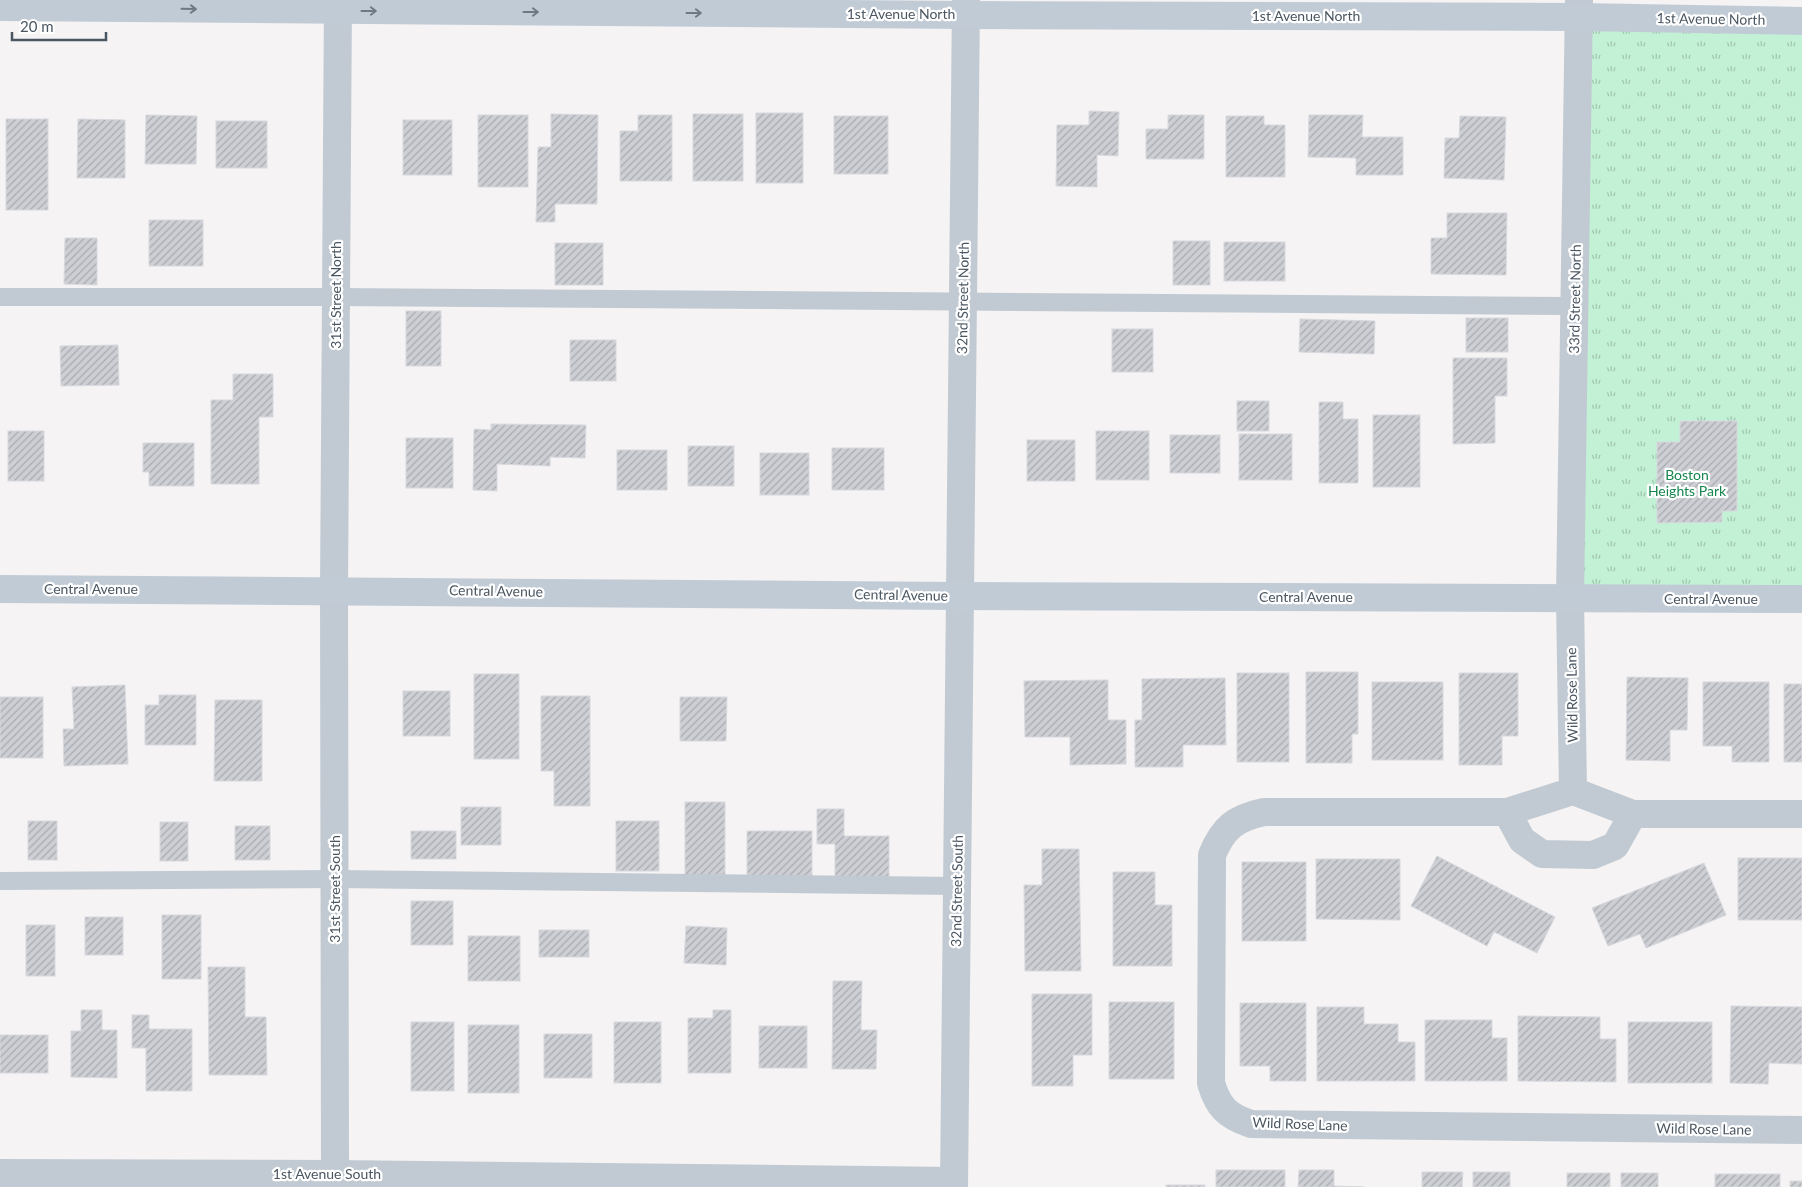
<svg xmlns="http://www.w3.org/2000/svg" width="1802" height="1187" viewBox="0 0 1802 1187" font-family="Lato,sans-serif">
	<defs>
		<pattern id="park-tufts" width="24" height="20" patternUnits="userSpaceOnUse" patternTransform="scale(1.25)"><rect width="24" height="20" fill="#c3f1d5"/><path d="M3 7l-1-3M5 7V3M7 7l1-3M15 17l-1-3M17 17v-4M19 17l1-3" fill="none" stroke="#a0c6b0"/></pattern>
		<pattern id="building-hatch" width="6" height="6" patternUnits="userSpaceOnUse" patternTransform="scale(1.25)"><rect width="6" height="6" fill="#cdcfd5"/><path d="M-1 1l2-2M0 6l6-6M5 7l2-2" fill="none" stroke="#a8abb0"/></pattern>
	</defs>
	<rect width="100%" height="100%" fill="#f5f3f3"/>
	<!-- park -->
	<path fill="url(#park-tufts)" d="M 1579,17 L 1802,21 L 1802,599 L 1570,598 Z"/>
	<!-- building -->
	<g fill="url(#building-hatch)" stroke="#d7d9de">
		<path d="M 1089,111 L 1119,112 L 1118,156 L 1097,155 L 1097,187 L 1056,186 L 1057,125 L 1089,125 Z"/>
		<rect x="756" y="113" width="47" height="70"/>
		<path d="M 551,114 L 598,115 L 597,204 L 555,204 L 555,222 L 536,222 L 538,147 L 551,147 Z"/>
		<rect x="693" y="114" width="50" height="67"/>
		<path d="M 146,115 L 197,116 L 196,164 L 145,164 Z"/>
		<rect x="478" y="115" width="50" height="72"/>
		<path d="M 638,115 L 672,115 L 672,181 L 620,181 L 620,131 L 638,131 Z"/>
		<path d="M 1168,115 L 1204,115 L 1204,159 L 1146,159 L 1146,129 L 1168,129 Z"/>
		<path d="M 1309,115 L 1363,115 L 1362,137 L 1403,137 L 1403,175 L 1356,175 L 1356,158 L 1308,157 Z"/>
		<rect x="834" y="116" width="54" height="58"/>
		<path d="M 1226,116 L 1264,116 L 1264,125 L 1285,125 L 1285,177 L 1226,177 Z"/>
		<path d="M 1460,116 L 1506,117 L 1504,180 L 1444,178 L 1445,138 L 1459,138 Z"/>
		<rect x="6" y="119" width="42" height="91"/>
		<path d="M 78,119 L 125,120 L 125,178 L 77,178 Z"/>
		<rect x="403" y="120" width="49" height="55"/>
		<rect x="216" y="121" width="51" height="47"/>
		<path d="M 1447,213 L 1507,213 L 1506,275 L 1431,274 L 1431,238 L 1447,238 Z"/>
		<rect x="149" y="220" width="54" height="46"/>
		<path d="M 65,238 L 97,238 L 97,285 L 64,284 Z"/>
		<rect x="1173" y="241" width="37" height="44"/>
		<rect x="1224" y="242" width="61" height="39"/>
		<rect x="555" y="243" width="48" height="42"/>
		<rect x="406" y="311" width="35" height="55"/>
		<rect x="1466" y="318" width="42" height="34"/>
		<path d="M 1300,319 L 1375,321 L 1374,354 L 1299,352 Z"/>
		<rect x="1112" y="329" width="41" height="43"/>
		<rect x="570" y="340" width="46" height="41"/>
		<path d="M 118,345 L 119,385 L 61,386 L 60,346 Z"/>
		<path d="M 1453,358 L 1507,358 L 1507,396 L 1495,396 L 1495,443 L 1453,444 Z"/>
		<path d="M 233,374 L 273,374 L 273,417 L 259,417 L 259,484 L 211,484 L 211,400 L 233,400 Z"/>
		<rect x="1237" y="401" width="32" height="30"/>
		<path d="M 1319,402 L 1343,402 L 1343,419 L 1358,419 L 1358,483 L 1319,483 Z"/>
		<rect x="1373" y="415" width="47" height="72"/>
		<path d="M 1680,421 L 1737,421 L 1737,511 L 1722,511 L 1722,522 L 1657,523 L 1657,442 L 1680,442 Z"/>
		<path d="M 491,424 L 586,425 L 585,458 L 550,457 L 550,466 L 497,464 L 497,491 L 473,490 L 474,429 L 491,430 Z"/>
		<rect x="8" y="431" width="36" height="50"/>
		<rect x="1096" y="431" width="53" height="49"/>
		<rect x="1239" y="434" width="53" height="46"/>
		<rect x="1170" y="435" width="50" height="38"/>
		<rect x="406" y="438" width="47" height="50"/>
		<rect x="1027" y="440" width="48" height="41"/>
		<path d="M 143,443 L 194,443 L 194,486 L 149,486 L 149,472 L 143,472 Z"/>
		<rect x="688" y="446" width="46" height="40"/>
		<rect x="832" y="448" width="52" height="42"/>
		<rect x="617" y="450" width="50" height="40"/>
		<rect x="760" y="453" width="49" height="42"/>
		<path d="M 1306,672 L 1358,672 L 1358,734 L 1352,734 L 1352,763 L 1306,763 Z"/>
		<rect x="1237" y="673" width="52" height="89"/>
		<path d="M 1459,673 L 1518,673 L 1518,736 L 1502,736 L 1502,765 L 1459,765 Z"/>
		<rect x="474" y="674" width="45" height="85"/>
		<path d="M 1627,677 L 1688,678 L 1687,730 L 1670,730 L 1670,761 L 1626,760 Z"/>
		<path d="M 1225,678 L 1226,745 L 1183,745 L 1183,767 L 1135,767 L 1135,720 L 1142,720 L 1142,679 Z"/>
		<path d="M 1108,680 L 1108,720 L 1126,720 L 1126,764 L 1070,765 L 1070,737 L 1025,737 L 1024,681 Z"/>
		<rect x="1372" y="682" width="71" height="78"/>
		<path d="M 1703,682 L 1769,682 L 1769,762 L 1732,762 L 1732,746 L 1703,746 Z"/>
		<rect x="1784" y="684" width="18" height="78"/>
		<path d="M 125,685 L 128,764 L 64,766 L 63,729 L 74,729 L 72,687 Z"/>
		<rect x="403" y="691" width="47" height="45"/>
		<path d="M 159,695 L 196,695 L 196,745 L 145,745 L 145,705 L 159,705 Z"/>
		<path d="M 541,696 L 590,696 L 590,806 L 554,806 L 554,771 L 541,771 Z"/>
		<rect x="0" y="697" width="43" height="61"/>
		<path d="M 680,697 L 727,697 L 726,741 L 680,741 Z"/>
		<path d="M 215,700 L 262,700 L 262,781 L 214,781 Z"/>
		<rect x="685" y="802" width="40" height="73"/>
		<rect x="461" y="807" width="40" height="38"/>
		<path d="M 817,809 L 844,809 L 844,836 L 889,836 L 889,877 L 835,877 L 835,844 L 817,844 Z"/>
		<rect x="28" y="821" width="29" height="39"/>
		<rect x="616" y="821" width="43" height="50"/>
		<rect x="160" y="822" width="28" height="39"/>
		<rect x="235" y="826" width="35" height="34"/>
		<rect x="411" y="831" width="45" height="28"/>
		<rect x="747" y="831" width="65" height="46"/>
		<path d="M 1042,849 L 1079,849 L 1081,971 L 1025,971 L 1024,885 L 1042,885 Z"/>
		<path d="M 1437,856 L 1555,917 L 1537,953 L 1494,932 L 1487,946 L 1411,906 Z"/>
		<rect x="1738" y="858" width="64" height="62"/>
		<path d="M 1316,859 L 1400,859 L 1400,920 L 1316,919 Z"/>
		<rect x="1242" y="862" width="64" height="79"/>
		<path d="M 1704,863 L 1726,915 L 1646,948 L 1640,934 L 1608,946 L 1592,908 Z"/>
		<path d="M 1113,872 L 1155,872 L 1155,905 L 1172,905 L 1172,966 L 1113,966 Z"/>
		<rect x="411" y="901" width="42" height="44"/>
		<rect x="162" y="915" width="39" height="64"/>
		<rect x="85" y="917" width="38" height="38"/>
		<rect x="26" y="925" width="29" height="51"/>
		<path d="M 686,926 L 727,928 L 726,965 L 684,963 Z"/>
		<rect x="539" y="930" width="50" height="27"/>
		<rect x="468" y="936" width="52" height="45"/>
		<path d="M 208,967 L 245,967 L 245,1017 L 266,1017 L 267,1075 L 209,1075 Z"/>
		<path d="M 833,981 L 862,981 L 861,1030 L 877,1030 L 876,1069 L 832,1069 Z"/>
		<path d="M 1032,994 L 1092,994 L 1092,1055 L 1073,1055 L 1073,1086 L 1032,1086 Z"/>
		<rect x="1109" y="1002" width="65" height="77"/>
		<path d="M 1240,1003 L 1306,1003 L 1306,1081 L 1270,1081 L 1270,1066 L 1240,1066 Z"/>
		<path d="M 1731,1006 L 1802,1007 L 1802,1064 L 1769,1063 L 1768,1084 L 1730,1083 Z"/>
		<path d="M 1317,1007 L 1364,1007 L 1364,1024 L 1398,1024 L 1398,1042 L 1415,1042 L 1415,1081 L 1317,1081 Z"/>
		<path d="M 81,1010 L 102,1010 L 102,1030 L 117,1030 L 117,1078 L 71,1077 L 71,1031 L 81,1031 Z"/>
		<path d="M 713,1010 L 731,1010 L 731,1073 L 688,1073 L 688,1018 L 713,1018 Z"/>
		<path d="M 132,1015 L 149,1015 L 149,1029 L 192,1029 L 192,1091 L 146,1091 L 146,1048 L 132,1048 Z"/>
		<path d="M 1518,1016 L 1600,1017 L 1600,1039 L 1616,1039 L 1616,1082 L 1518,1081 Z"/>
		<path d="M 1425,1020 L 1492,1020 L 1492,1038 L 1507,1038 L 1507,1081 L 1425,1081 Z"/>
		<rect x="411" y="1022" width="43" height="69"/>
		<rect x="614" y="1022" width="47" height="61"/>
		<rect x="1628" y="1022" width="84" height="61"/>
		<rect x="468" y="1025" width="51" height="68"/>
		<rect x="759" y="1026" width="48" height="42"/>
		<rect x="544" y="1034" width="48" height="44"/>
		<rect x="0" y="1035" width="48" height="38"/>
		<rect x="1216" y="1170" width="69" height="17"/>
		<path d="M 1299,1170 L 1334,1170 L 1334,1186 L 1364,1187 L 1298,1187 Z"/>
		<path d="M 1422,1172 L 1463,1172 L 1462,1187 L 1422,1187 Z"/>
		<rect x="1473" y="1172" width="37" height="15"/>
		<rect x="1567" y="1173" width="43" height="14"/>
		<rect x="1621" y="1173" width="37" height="14"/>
		<rect x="1715" y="1174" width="65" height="13"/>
		<rect x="1790" y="1181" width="12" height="6"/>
		<rect x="1166" y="1185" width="39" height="2"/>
	</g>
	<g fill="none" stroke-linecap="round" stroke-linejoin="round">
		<!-- lane -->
		<g stroke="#c1cad2" stroke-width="18">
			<path d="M 0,297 L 336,297 L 1575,306"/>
			<path d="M 0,881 L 335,879 L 957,886"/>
		</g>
		<!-- street -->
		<g stroke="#c1cad2" stroke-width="28">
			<path d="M 1573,791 L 1570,598 L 1579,0"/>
			<path d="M 1507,812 L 1522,840 L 1542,854 L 1593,855 L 1615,846 L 1633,814"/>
			<path d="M 1802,814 L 1633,814 L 1573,791 L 1507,812 L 1264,812 C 1235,818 1223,828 1212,855 L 1211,1083 C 1218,1107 1227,1116 1251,1124 L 1802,1130"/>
			<path d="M 0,1173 L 335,1174 L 954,1181"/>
			<path d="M 333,1187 L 335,1174 L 334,590 L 338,0"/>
			<path d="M 954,1187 L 966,0"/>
		</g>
		<!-- secondary -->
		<g stroke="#c1cbd6" stroke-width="28">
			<path d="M 0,7 L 966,15 L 1579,17 L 1802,21"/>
			<path d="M 0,589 L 959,596 L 1802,599"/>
		</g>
	</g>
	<!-- one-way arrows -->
	<defs><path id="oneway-shaft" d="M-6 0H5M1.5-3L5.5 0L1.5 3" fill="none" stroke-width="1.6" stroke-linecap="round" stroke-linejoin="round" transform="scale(1.25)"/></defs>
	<g stroke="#6e7984">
		<use href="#oneway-shaft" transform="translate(189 9) rotate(1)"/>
		<use href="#oneway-shaft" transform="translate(369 11)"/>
		<use href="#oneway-shaft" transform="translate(531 12)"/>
		<use href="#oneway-shaft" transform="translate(694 13)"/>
	</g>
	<g text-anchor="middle" stroke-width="4.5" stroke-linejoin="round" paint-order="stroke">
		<!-- street labels -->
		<g font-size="14" fill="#4a5661" stroke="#fff">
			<text x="901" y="19">1st Avenue North</text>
			<text x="1306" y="21">1st Avenue North</text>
			<text transform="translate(1711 19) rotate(1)" y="5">1st Avenue North</text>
			<text transform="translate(336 295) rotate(-90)" y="5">31st Street North</text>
			<text transform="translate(963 298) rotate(-89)" y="5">32nd Street North</text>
			<text transform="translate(1575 299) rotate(-89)" y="5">33rd Street North</text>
			<text x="91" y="594">Central Avenue</text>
			<text transform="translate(496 591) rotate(1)" y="5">Central Avenue</text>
			<text transform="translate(901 595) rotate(1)" y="5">Central Avenue</text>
			<text x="1306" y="602">Central Avenue</text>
			<text x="1711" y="604">Central Avenue</text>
			<text transform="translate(1572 695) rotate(-91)" y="5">Wild Rose Lane</text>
			<text transform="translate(335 889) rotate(-90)" y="5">31st Street South</text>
			<text transform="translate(957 891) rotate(-89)" y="5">32nd Street South</text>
			<text transform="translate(1300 1124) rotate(2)" y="5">Wild Rose Lane</text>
			<text transform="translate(1704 1129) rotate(1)" y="5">Wild Rose Lane</text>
			<text x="327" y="1179">1st Avenue South</text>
		</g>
		<!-- park labels -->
		<g font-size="14" fill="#17864f" stroke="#fff">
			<text x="1687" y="480">Boston<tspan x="1687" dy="16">Heights Park</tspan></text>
		</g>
	</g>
	<!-- scale -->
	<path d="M12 32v8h94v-8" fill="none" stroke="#4a5661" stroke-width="2.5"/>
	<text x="20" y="32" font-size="15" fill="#4a5661" stroke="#ffffff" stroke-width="4" paint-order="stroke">20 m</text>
</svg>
